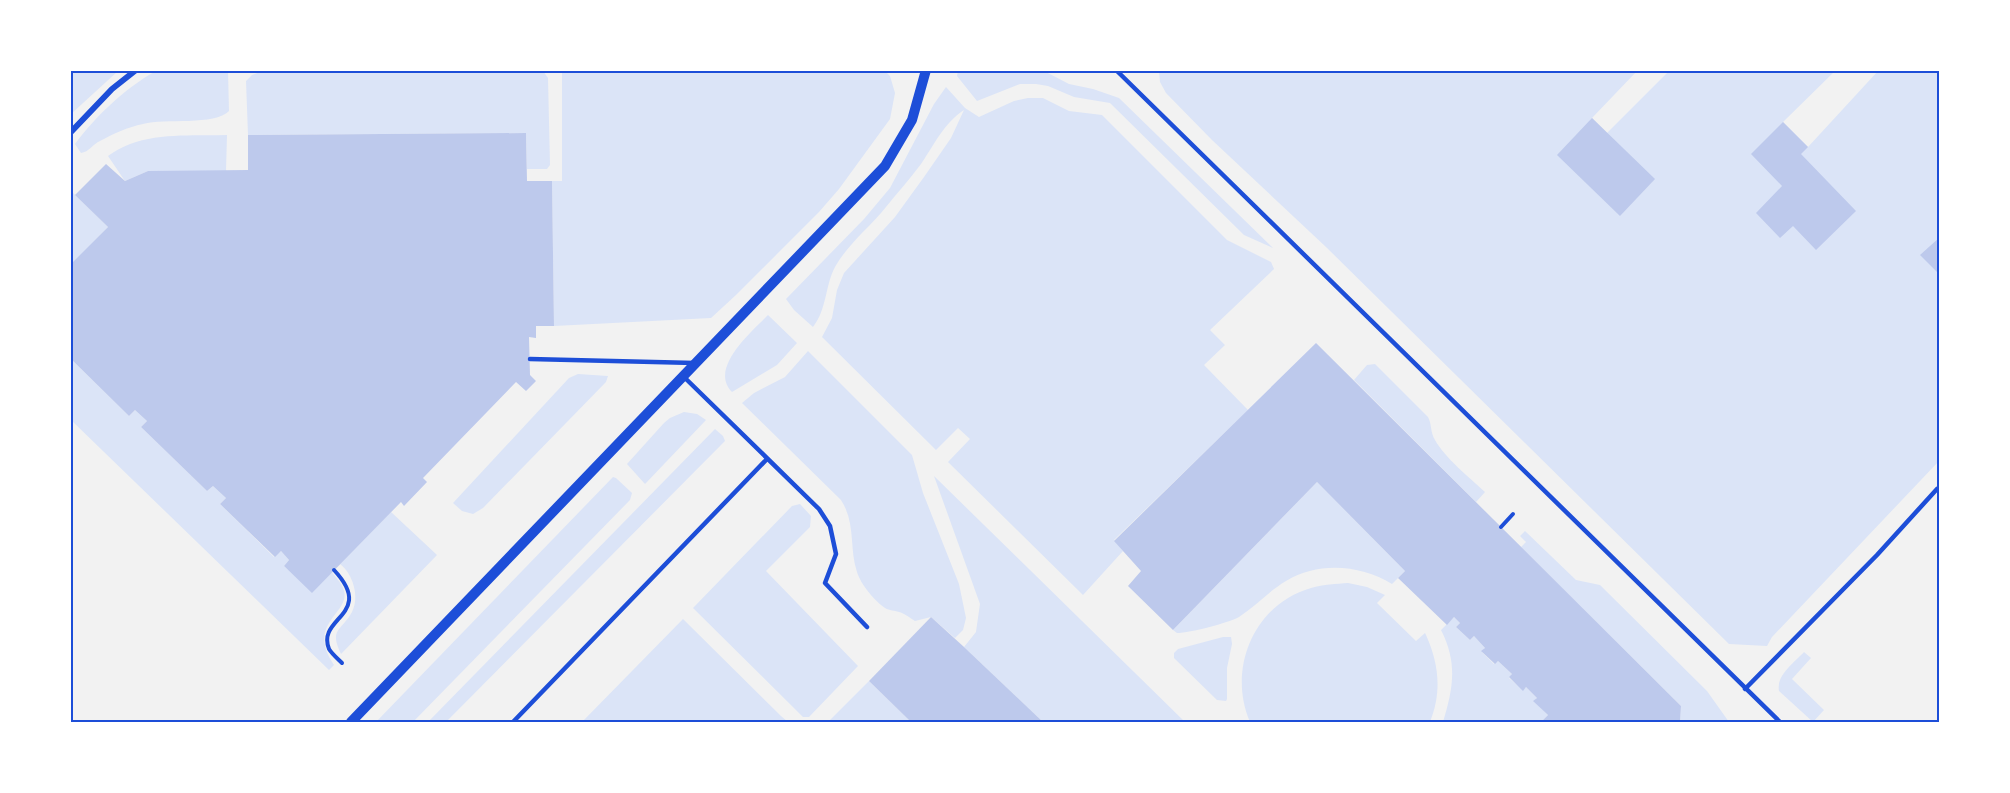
<svg xmlns="http://www.w3.org/2000/svg" width="2010" height="793" viewBox="0 0 2010 793" font-family="'Work Sans',sans-serif">
	<rect width="100%" height="100%" fill="#f2f2f2"/>
	<!-- green -->
	<g fill="#dbe4f7">
		<path d="M 71,70 L 118,70 L 118,71 L 71,114 Z"/>
		<path d="M 394,70 L 543,71 L 548,78 L 550,165 L 547,169 L 527,169 L 526,133 L 248,135 L 246,81 L 252,75 L 260,72 Z"/>
		<path d="M 156,71 L 228,71 L 229,111 C 215,126 165,118 143,124 C 128,127 113,134 100,141 C 93,144 89,152 81,153 L 75,144 C 96,116 125,88 156,71 Z"/>
		<path d="M 562,71 L 885,71 L 890,76 L 895,93 L 890,119 L 839,189 L 819,212 L 736,295 L 711,318 L 554,326 L 552,181 L 562,181 Z"/>
		<path d="M 958,71 L 1044,71 L 1069,84 L 1093,89 L 1119,98 L 1273,248 L 1244,235 L 1110,103 L 1074,97 L 1048,86 L 1036,84 L 1020,84 L 977,101 L 957,76 Z"/>
		<path d="M 1159,71 L 1637,71 L 1592,118 L 1607,133 L 1669,71 L 1835,71 L 1783,122 L 1808,147 L 1878,71 L 1939,71 L 1939,461 L 1772,637 L 1767,646 L 1729,644 L 1326,247 L 1212,140 L 1166,93 L 1160,82 Z"/>
		<path d="M 946,87 L 965,108 L 979,117 L 1014,101 L 1028,98 L 1043,98 L 1069,111 L 1102,115 L 1227,240 L 1271,262 L 1274,269 L 1210,330 L 1225,345 L 1204,365 L 1248,410 L 1114,540 L 1123,551 L 1083,595 L 948,462 L 970,439 L 958,428 L 936,450 L 822,337 L 832,318 L 837,290 L 844,273 L 895,217 L 924,177 L 951,138 L 964,110 C 944,123 934,145 921,164 C 910,179 897,193 886,207 C 870,227 848,244 835,267 C 825,286 827,309 813,327 L 794,310 L 786,299 L 864,219 L 890,188 L 934,104 Z"/>
		<path d="M 227,135 L 226,171 L 148,171 L 125,181 L 108,156 C 141,131 187,136 227,135 Z"/>
		<path d="M 71,191 L 108,227 L 71,265 Z"/>
		<path d="M 768,315 L 797,343 L 777,365 L 732,392 C 708,368 753,331 768,315 Z"/>
		<path d="M 808,351 L 912,455 L 923,493 L 959,584 L 966,618 L 963,630 L 955,638 L 931,617 L 915,621 C 910,618 904,613 899,612 C 894,610 890,611 885,608 C 875,601 861,585 857,572 C 849,548 856,523 841,500 L 742,403 L 754,393 L 785,377 Z"/>
		<path d="M 70,358 L 129,416 L 135,410 L 147,421 L 141,427 L 207,491 L 213,486 L 226,498 L 220,504 L 274,557 L 281,551 L 289,560 L 284,566 L 312,592 L 332,572 C 335,577 341,582 343,588 C 354,613 304,621 334,665 L 329,670 L 71,420 Z"/>
		<path d="M 1375,364 L 1428,417 C 1432,424 1430,432 1435,440 C 1445,458 1469,477 1485,492 L 1476,502 L 1354,380 L 1367,365 Z"/>
		<path d="M 578,374 L 608,376 L 606,382 L 483,508 L 473,514 L 462,511 L 453,503 L 569,378 Z"/>
		<path d="M 684,412 L 697,414 L 706,420 L 645,484 L 627,464 L 664,423 L 670,418 Z"/>
		<path d="M 715,429 L 723,436 L 725,441 L 446,722 L 428,722 Z"/>
		<path d="M 934,476 L 1185,722 L 1043,722 L 964,647 L 976,632 L 980,604 Z"/>
		<path d="M 613,477 L 616,478 L 632,493 L 630,500 L 413,722 L 376,722 Z"/>
		<path d="M 1317,482 L 1405,571 L 1392,584 C 1361,565 1319,561 1286,581 C 1269,591 1256,606 1239,617 C 1228,623 1190,633 1177,633 L 1173,630 Z"/>
		<path d="M 800,504 L 811,516 L 810,527 L 766,571 L 858,666 L 809,717 L 803,717 L 693,608 L 792,506 Z"/>
		<path d="M 391,512 L 437,555 L 341,654 C 329,628 341,632 352,612 C 360,597 353,574 340,564 Z"/>
		<path d="M 1525,531 L 1576,580 L 1600,585 L 1707,691 L 1729,722 L 1680,722 L 1681,706 L 1521,547 L 1526,542 L 1520,536 Z"/>
		<path d="M 1348,583 L 1367,587 L 1385,595 L 1377,603 L 1416,641 L 1425,633 L 1426,635 C 1439,664 1442,692 1430,722 L 1250,722 C 1227,669 1254,604 1311,588 C 1324,584 1336,584 1348,583 Z"/>
		<path d="M 1454,617 L 1460,623 L 1456,627 L 1470,640 L 1474,636 L 1485,648 L 1482,652 L 1494,664 L 1498,661 L 1512,674 L 1509,678 L 1523,690 L 1526,687 L 1537,698 L 1534,701 L 1548,715 L 1541,722 L 1443,722 C 1453,689 1458,663 1441,630 Z"/>
		<path d="M 683,619 L 781,716 L 788,722 L 582,722 Z"/>
		<path d="M 1223,637 L 1231,637 L 1232,644 L 1227,668 L 1227,699 L 1226,701 L 1217,700 L 1174,658 L 1174,653 L 1178,649 Z"/>
		<path d="M 1804,652 L 1811,658 L 1792,679 L 1824,710 L 1813,722 L 1779,691 C 1776,675 1794,663 1804,652 Z"/>
		<path d="M 869,681 L 911,722 L 828,722 Z"/>
	</g>
	<!-- building -->
	<g fill="#bdc9ec">
		<path d="M 1592,118 L 1655,179 L 1620,216 L 1557,155 Z"/>
		<path d="M 1783,122 L 1808,147 L 1801,154 L 1856,211 L 1816,250 L 1793,226 L 1780,238 L 1756,213 L 1782,186 L 1751,154 Z"/>
		<path d="M 526,133 L 527,181 L 552,181 L 554,326 L 536,326 L 536,338 L 529,337 L 530,375 L 536,381 L 526,391 L 516,382 L 423,478 L 427,482 L 404,506 L 401,502 L 312,593 L 284,566 L 289,560 L 281,551 L 275,557 L 220,504 L 226,498 L 213,486 L 207,491 L 141,427 L 147,421 L 135,410 L 129,416 L 70,358 L 70,265 L 108,227 L 75,195 L 106,164 L 125,181 L 148,171 L 248,170 L 248,135 Z"/>
		<path d="M 1940,237 L 1940,275 L 1920,255 Z"/>
		<path d="M 1316,343 L 1681,706 L 1680,722 L 1541,722 L 1548,715 L 1533,701 L 1537,698 L 1526,687 L 1523,691 L 1509,677 L 1512,674 L 1498,661 L 1495,664 L 1481,651 L 1485,648 L 1474,636 L 1470,640 L 1456,627 L 1460,623 L 1454,617 L 1447,625 L 1398,578 L 1405,571 L 1317,482 L 1173,630 L 1128,586 L 1141,571 L 1114,541 Z"/>
		<path d="M 931,617 L 964,647 L 1043,722 L 911,722 L 869,681 Z"/>
	</g>
	<g fill="none" stroke-linecap="round" stroke-linejoin="round">
		<!-- path -->
		<g stroke="#1d4ed8" stroke-width="4">
			<path d="M 1501,527 L 1513,514"/>
			<path d="M 334,570 C 376,615 316,617 329,649 C 332,654 338,659 342,663"/>
		</g>
		<!-- service -->
		<g stroke="#1d4ed8" stroke-width="4.5">
			<path d="M 1116,70 L 1780,722"/>
			<path d="M 530,359 L 695,363"/>
			<path d="M 684,377 L 819,509 L 830,526 L 836,554 L 825,583 L 867,627"/>
			<path d="M 1745,689 L 1877,555 L 1937,489"/>
			<path d="M 513,722 L 767,459"/>
		</g>
		<!-- minor -->
		<path stroke="#1d4ed8" stroke-width="6" d="M 70,133 L 112,89 L 136,70"/>
		<!-- tertiary -->
		<path stroke="#1d4ed8" stroke-width="10" d="M 351,722 L 885,166 L 912,120 L 926,70"/>
	</g>
	<!-- border -->
	<rect width="2010" height="793" fill="none" stroke="#ffffff" stroke-width="144"/>
	<rect x="72" y="72" width="1866" height="649" fill="none" stroke="#1d4ed8" stroke-width="2"/>
</svg>
